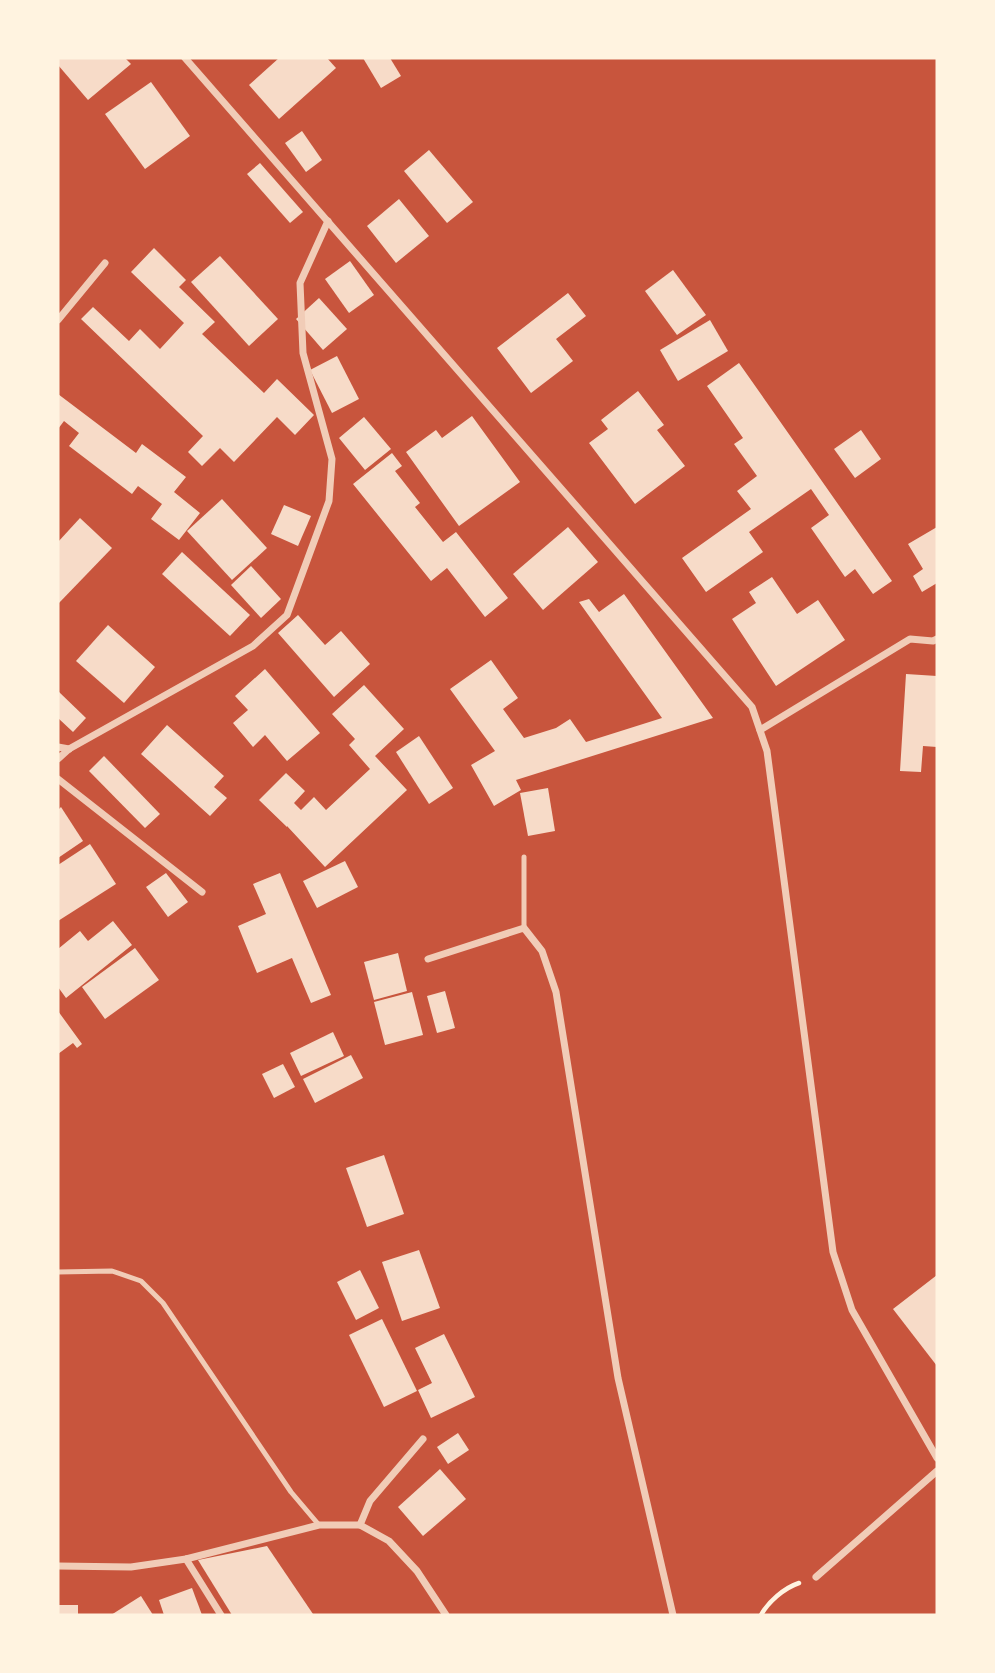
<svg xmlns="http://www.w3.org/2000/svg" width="995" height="1673" viewBox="0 0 995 1673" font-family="'Fira Sans',sans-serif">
	<rect width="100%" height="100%" fill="#c8553d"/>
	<!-- building -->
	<g fill="#f7dbc8">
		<path d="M 58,58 L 125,58 L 131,64 L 88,100 L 58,65 Z"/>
		<path d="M 279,58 L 327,58 L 336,68 L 279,119 L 249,85 Z"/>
		<path d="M 363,58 L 390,58 L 401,76 L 381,88 Z"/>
		<path d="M 151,82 L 190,136 L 145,169 L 105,114 Z"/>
		<path d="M 302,131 L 322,160 L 306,172 L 285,143 Z"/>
		<path d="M 429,150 L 473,202 L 447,223 L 404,171 Z"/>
		<path d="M 260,163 L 303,212 L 290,223 L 247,174 Z"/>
		<path d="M 399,199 L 429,236 L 396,263 L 367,226 Z"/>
		<path d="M 154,248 L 186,280 L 179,287 L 215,322 L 202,334 L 264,393 L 277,379 L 314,415 L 295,435 L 277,417 L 234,462 L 220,448 L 202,466 L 188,452 L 203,436 L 81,319 L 93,307 L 129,341 L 140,329 L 160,349 L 184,323 L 131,272 Z"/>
		<path d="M 220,256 L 278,319 L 249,346 L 191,282 Z"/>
		<path d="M 350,261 L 374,295 L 349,313 L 325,279 Z"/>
		<path d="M 673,270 L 706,315 L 677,335 L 645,291 Z"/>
		<path d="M 568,293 L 586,316 L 556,339 L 573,361 L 531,393 L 497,348 Z"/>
		<path d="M 319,298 L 347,329 L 323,350 L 296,319 Z"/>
		<path d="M 710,320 L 728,351 L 678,381 L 660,350 Z"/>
		<path d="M 337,356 L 359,399 L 332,413 L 310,370 Z"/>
		<path d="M 739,363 L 892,581 L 873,594 L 855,569 L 845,577 L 811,528 L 829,515 L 811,489 L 749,532 L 763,552 L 706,592 L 682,558 L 751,509 L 737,491 L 757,476 L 734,444 L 743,438 L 707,386 Z"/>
		<path d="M 638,391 L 664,425 L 657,430 L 685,466 L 635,504 L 589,443 L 608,429 L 601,420 Z"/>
		<path d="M 58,394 L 136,453 L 142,444 L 186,477 L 174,492 L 200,513 L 179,540 L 151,519 L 162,504 L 138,486 L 132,494 L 69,446 L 79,433 L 64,421 L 58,429 Z"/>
		<path d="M 472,416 L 520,482 L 459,526 L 406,452 L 436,430 L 442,438 Z"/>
		<path d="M 364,417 L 391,449 L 365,470 L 339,438 Z"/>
		<path d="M 861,430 L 881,459 L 855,478 L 834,449 Z"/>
		<path d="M 392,453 L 402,466 L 395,471 L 420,503 L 415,507 L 443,542 L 456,532 L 508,598 L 485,617 L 447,568 L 431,581 L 353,484 Z"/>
		<path d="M 222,499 L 267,548 L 232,580 L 187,531 Z"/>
		<path d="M 284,505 L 311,516 L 298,546 L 271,534 Z"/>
		<path d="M 80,518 L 112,548 L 58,604 L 58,542 Z"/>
		<path d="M 568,527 L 598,562 L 543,610 L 513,574 Z"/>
		<path d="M 937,527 L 937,583 L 922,592 L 913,576 L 923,569 L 908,544 Z"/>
		<path d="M 182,552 L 250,615 L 230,636 L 162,574 Z"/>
		<path d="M 251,566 L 281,599 L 261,618 L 231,585 Z"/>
		<path d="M 772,577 L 797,614 L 818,600 L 845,640 L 776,686 L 732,619 L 756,603 L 749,592 Z"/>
		<path d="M 624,594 L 713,718 L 516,780 L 521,790 L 494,806 L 471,765 L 495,751 L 450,689 L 491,660 L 518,698 L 503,709 L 524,738 L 556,728 L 570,719 L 586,742 L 662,718 L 579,602 L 589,599 L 599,612 Z"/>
		<path d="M 298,615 L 325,645 L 341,631 L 370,664 L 334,697 L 278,633 Z"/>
		<path d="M 108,625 L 155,667 L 124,703 L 76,661 Z"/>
		<path d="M 265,669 L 320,733 L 287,761 L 265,735 L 253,747 L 233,723 L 248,710 L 235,696 Z"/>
		<path d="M 906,674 L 937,676 L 937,747 L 923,746 L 921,772 L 900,771 Z"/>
		<path d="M 364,685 L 404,729 L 375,756 L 407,790 L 325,867 L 287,826 L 287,827 L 259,800 L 286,773 L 305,791 L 294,803 L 301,810 L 314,797 L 326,810 L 370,769 L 349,745 L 355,739 L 332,714 Z"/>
		<path d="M 58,691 L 86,718 L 73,732 L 58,718 Z"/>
		<path d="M 167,725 L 224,776 L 214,787 L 227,798 L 210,816 L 141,754 Z"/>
		<path d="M 419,736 L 453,788 L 429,804 L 396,752 Z"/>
		<path d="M 104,756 L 160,814 L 145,828 L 89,771 Z"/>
		<path d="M 548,788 L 555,831 L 528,836 L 520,793 Z"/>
		<path d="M 61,807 L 83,841 L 58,858 L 58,810 Z"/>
		<path d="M 90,844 L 116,884 L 58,921 L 58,865 Z"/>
		<path d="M 345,861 L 358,887 L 317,908 L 303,881 Z"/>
		<path d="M 166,873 L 188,902 L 168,917 L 146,887 Z"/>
		<path d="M 280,873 L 331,995 L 311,1003 L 292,958 L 257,973 L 238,926 L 266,914 L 253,884 Z"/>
		<path d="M 113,921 L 132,945 L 66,998 L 58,987 L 58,949 L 80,931 L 88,941 Z"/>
		<path d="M 135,948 L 159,980 L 105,1019 L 82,987 Z"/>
		<path d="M 398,953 L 407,991 L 374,1000 L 364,962 Z"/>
		<path d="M 445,991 L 455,1028 L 437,1033 L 427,996 Z"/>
		<path d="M 412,992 L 423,1035 L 385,1045 L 374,1002 Z"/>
		<path d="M 58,1011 L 82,1044 L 77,1048 L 73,1043 L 58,1054 Z"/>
		<path d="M 333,1032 L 344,1056 L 301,1076 L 290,1053 Z"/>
		<path d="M 351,1055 L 363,1078 L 315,1103 L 303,1079 Z"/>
		<path d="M 283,1064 L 295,1087 L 274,1098 L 262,1074 Z"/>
		<path d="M 384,1155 L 404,1214 L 367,1227 L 346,1168 Z"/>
		<path d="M 419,1250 L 440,1308 L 402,1321 L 382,1262 Z"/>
		<path d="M 360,1270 L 379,1308 L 356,1320 L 337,1282 Z"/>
		<path d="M 937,1275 L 937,1366 L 893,1309 Z"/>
		<path d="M 382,1319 L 417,1391 L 384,1407 L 349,1335 Z"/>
		<path d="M 444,1334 L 475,1397 L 431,1418 L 418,1390 L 432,1383 L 415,1348 Z"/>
		<path d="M 458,1433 L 469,1450 L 448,1464 L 437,1447 Z"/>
		<path d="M 440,1469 L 466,1499 L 423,1536 L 398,1507 Z"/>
		<path d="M 267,1546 L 313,1614 L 232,1615 L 198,1560 Z"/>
		<path d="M 192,1588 L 202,1615 L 164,1615 L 159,1600 Z"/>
		<path d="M 141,1596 L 153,1615 L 111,1615 Z"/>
		<rect x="58" y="1605" width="20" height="10"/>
	</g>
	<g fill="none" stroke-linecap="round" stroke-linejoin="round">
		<!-- path -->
		<path stroke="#fff3e0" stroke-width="4.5" d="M 761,1615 C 768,1602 784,1588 799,1583"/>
		<!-- service -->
		<g stroke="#f1ccb7" stroke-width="5">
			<path d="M 524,928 L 524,857"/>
			<path d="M 58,1272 L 112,1271 L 141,1281 L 163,1303 L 291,1492 L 319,1525"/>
		</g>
		<!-- minor -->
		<g stroke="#f1ccb7" stroke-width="7">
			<path d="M 185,58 L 752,707 L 767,751 L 833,1252 L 852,1310 L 937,1458"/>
			<path d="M 58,320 L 105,263"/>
			<path d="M 760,730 L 910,639 L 933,641 L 937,639"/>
			<path d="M 58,747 L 69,749"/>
			<path d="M 58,759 L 69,749 L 253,646 L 287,615 L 329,501 L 332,459 L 303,353 L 300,283 L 328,221"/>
			<path d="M 58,779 L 202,892"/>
			<path d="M 428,959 L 524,928 L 542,951 L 556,992 L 618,1378 L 673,1615"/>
			<path d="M 360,1525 L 370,1501 L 423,1439"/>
			<path d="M 186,1559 L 221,1615"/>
			<path d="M 58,1566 L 131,1567 L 186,1559 L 319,1525 L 360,1525 L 389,1541 L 417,1571 L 446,1615"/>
			<path d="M 816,1577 L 937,1471"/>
		</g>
	</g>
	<!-- border -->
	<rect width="995" height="1673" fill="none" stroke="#fff3e0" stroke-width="119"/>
</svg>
